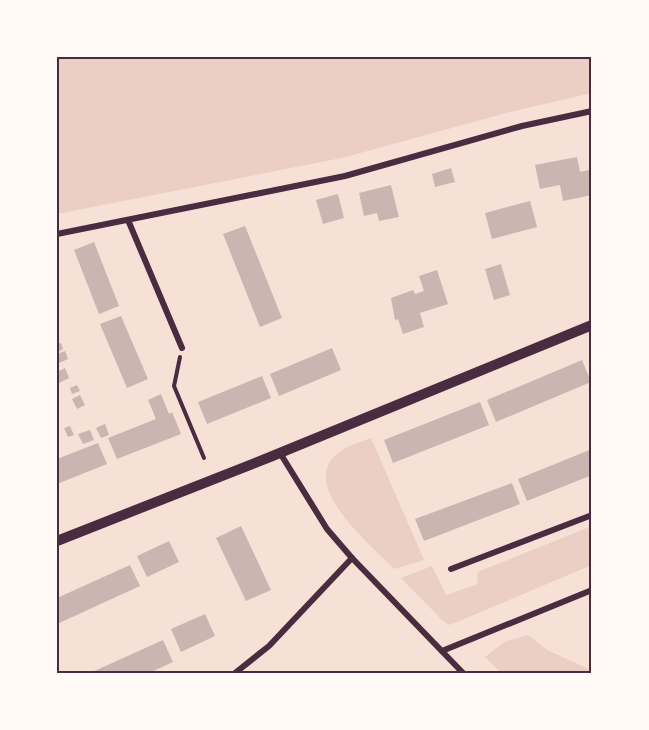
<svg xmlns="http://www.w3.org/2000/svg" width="649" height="730" viewBox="0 0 649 730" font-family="Lora,serif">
	<rect width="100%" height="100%" fill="#f7e1d7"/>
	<!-- green -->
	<g fill="#ebcfc5">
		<path d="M 57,57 L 592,57 L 592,93 L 510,112 L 342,158 L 57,214 Z"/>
		<path d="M 371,438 L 424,560 L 394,569 C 372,546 293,482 341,451 C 349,445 361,442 371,438 Z"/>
		<path d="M 592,526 L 592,565 L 450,625 L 443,621 L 401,578 L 432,566 L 446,595 L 478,584 L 477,574 L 480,571 Z"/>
		<path d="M 528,635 L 547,650 L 589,669 L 591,673 L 501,673 L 485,657 L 504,642 Z"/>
	</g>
	<!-- building -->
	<g fill="#ccb4b1">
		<path d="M 577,157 L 580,172 L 589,170 L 592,195 L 563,201 L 560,185 L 540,189 L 535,165 Z"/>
		<path d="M 451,168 L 455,182 L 435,187 L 432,174 Z"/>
		<path d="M 391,185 L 399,217 L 379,221 L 377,213 L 364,216 L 359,193 Z"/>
		<path d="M 338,194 L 344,218 L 323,224 L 316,200 Z"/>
		<path d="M 530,201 L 537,227 L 492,239 L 485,213 Z"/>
		<path d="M 245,226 L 282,318 L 260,327 L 223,234 Z"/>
		<path d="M 94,242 L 119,306 L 99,314 L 74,250 Z"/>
		<path d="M 501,264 L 510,295 L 494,300 L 485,269 Z"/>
		<path d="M 437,270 L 448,304 L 420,313 L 424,327 L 403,334 L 398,319 L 395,320 L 391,298 L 413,290 L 415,294 L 424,291 L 419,276 Z"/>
		<path d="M 121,316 L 148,379 L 127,388 L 100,324 Z"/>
		<path d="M 61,343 L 63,349 L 57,352 L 57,344 Z"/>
		<path d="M 332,348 L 341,370 L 279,396 L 270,374 Z"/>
		<path d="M 65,351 L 68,359 L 57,364 L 57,354 Z"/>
		<path d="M 582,360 L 591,382 L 496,422 L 487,400 Z"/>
		<path d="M 65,368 L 69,378 L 57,384 L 57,372 Z"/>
		<path d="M 262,376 L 271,398 L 207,424 L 198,402 Z"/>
		<path d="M 77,385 L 80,391 L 72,394 L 70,388 Z"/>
		<path d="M 161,394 L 169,414 L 172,412 L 181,434 L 117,459 L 108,438 L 156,419 L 148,400 Z"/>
		<path d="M 80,395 L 85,405 L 77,409 L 72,399 Z"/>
		<path d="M 480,402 L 489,425 L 393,463 L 384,440 Z"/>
		<path d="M 105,424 L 109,435 L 101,438 L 96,428 Z"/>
		<path d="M 70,426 L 74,435 L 68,437 L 64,428 Z"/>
		<path d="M 90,430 L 94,440 L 83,444 L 78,434 Z"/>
		<path d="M 98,443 L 107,464 L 57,484 L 57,459 Z"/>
		<path d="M 592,449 L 592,475 L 527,501 L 518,479 Z"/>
		<path d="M 512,483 L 520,504 L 424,541 L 415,519 Z"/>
		<path d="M 241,526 L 271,590 L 246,601 L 216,538 Z"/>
		<path d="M 169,541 L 179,562 L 147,577 L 137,556 Z"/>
		<path d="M 130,565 L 140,586 L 57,624 L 57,598 Z"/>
		<path d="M 205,614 L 215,636 L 181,652 L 171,629 Z"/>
		<path d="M 163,640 L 173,662 L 149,673 L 90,673 Z"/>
	</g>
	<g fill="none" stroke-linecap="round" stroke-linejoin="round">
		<!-- path -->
		<path stroke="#4a2c40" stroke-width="4" d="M 180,357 L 174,386 L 204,458"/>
		<!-- minor -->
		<g stroke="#4a2c40" stroke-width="6">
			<path d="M 128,220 L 182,348"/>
			<path d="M 57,234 L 345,176 L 522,126 L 592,111"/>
			<path d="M 280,453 L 327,529 L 352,558 L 463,673"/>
			<path d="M 451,569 L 592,515"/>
			<path d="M 442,651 L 592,590"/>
			<path d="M 235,673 L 269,646 L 352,558"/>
		</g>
		<!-- tertiary -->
		<path stroke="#4a2c40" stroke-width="10" d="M 57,541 L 270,457 L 592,325"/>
	</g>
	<!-- border -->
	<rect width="649" height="730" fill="none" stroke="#fffaf5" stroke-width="117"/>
	<rect x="58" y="58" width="532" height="614" fill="none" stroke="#4a2c40" stroke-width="2"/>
</svg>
